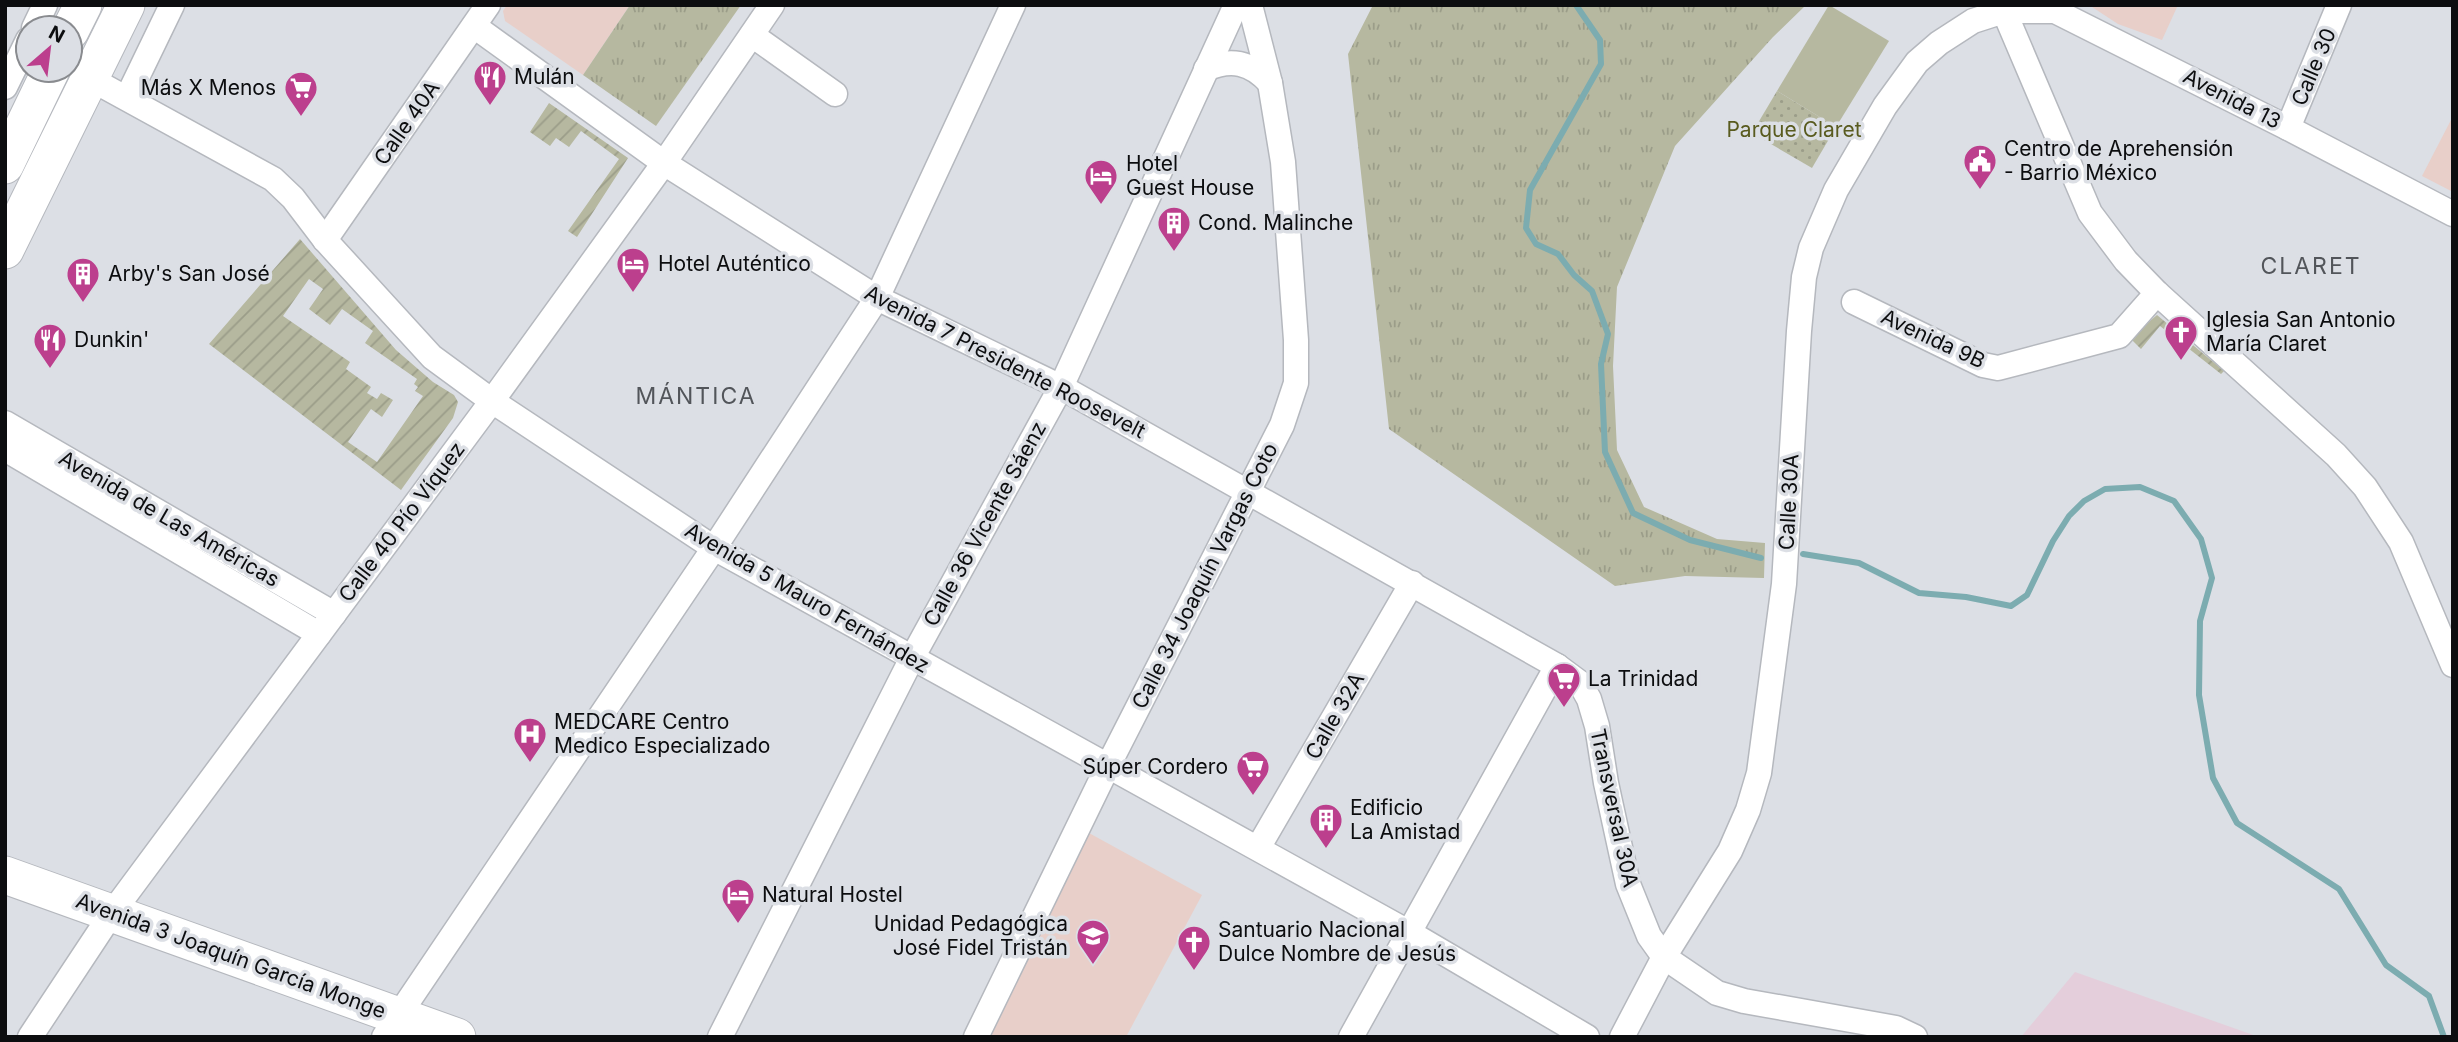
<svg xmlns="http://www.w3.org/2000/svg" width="2458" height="1042" viewBox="0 0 2458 1042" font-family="Inter,sans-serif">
	<defs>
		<pattern id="grass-tufts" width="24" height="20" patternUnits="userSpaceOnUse" patternTransform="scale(1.75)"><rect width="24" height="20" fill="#b6b8a0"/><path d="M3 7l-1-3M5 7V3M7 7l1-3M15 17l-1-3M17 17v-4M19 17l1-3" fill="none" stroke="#9b9d89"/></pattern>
		<pattern id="park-dots" width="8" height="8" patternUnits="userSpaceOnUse" patternTransform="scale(1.75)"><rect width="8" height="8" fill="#b6b8a0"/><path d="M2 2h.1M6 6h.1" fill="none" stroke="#9b9d89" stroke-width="1.8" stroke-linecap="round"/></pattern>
		<pattern id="garden-furrows" width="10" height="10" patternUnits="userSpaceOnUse" patternTransform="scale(1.75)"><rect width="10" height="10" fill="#b6b8a0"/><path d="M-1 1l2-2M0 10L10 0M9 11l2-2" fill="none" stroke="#9b9d89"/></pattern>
	</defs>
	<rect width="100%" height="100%" fill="#dcdfe5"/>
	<!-- industrial -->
	<path fill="#e4cedb" d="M 2075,972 L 2259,1037 L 2021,1037 Z"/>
	<!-- education -->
	<g fill="#e8cfc9">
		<path d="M 507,5 L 630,5 L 583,75 L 505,21 L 503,11 Z"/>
		<path d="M 2089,5 L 2178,5 L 2162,40 L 2118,24 Z"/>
		<path d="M 2453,116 L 2453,192 L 2422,176 Z"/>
		<path d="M 1089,833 L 1202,895 L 1126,1037 L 987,1037 Z"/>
	</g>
	<!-- grass -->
	<g fill="url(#grass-tufts)">
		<path d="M 630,5 L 741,5 L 656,126 L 583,75 Z"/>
		<path d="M 1373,5 L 1806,5 L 1773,37 L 1675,146 L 1617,287 L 1613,366 L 1617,450 L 1644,507 L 1717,539 L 1765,543 L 1764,578 L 1685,576 L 1615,586 L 1389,429 L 1348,54 Z"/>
	</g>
	<!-- park -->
	<path fill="url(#park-dots)" d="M 1777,91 L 1836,127 L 1812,168 L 1752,133 Z"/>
	<!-- garden -->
	<g fill="url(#garden-furrows)" fill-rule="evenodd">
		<path d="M 549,103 L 628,158 L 577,237 L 568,231 L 619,159 L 581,131 L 569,147 L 556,138 L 550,146 L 530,132 Z"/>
		<path d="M 300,239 L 396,350 L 433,382 L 454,395 L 458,402 L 453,418 L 401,490 L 209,344 ZM 309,279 L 323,289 L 309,309 L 330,325 L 342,309 L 373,331 L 365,343 L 417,379 L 414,384 L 418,387 L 415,391 L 423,396 L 377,462 L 348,442 L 371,409 L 382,417 L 393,400 L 381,393 L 377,399 L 367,393 L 371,387 L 346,369 L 350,362 L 283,316 Z"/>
		<path d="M 2157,315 L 2224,371 L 2221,374 L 2160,326 L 2141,349 L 2130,338 Z"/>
	</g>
	<!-- pitch -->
	<path fill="#b6b8a0" d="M 1829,5 L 1889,41 L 1836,127 L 1777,91 Z"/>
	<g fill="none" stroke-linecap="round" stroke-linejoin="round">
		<!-- stream -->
		<g stroke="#7cacb0" stroke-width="6">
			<path d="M 1576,5 L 1600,40 L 1601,64 L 1530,190 L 1526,228 L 1536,244 L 1558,254 L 1574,275 L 1592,291 L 1608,334 L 1601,364 L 1605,452 L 1633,513 L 1690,540 L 1761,558"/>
			<path d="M 1803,554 L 1859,563 L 1919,593 L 1966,597 L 2011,606 L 2027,595 L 2053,541 L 2069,516 L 2084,501 L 2105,489 L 2140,487 L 2174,501 L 2201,539 L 2212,578 L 2200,621 L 2199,695 L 2213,778 L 2237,823 L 2339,889 L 2386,965 L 2429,996 L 2444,1037"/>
		</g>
		<defs>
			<g id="minor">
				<path d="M 2004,11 L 2090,213 L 2126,261 L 2157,293 L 2336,455 L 2365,487 L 2401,542 L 2453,665"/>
				<path d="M 474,26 L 664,163 L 877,298 L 1061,387 L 1557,666 L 1580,683 L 1589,699 L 1597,726 L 1606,783 L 1628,884 L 1649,936 L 1664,957 L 1717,993 L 1744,1001 L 1896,1028 L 1915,1037"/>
				<path d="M 34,28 L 45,5"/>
				<path d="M 752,35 L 835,94"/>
				<path d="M 1206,69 C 1231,58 1251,62 1270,83"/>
				<path d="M 89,78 L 273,179 L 293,198 L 325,240 L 432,357 L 492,401 L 714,548 L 1410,933 L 1587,1037"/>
				<path d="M 5,87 L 28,40"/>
				<path d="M 127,98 L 172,5"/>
				<path d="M 2288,128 L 2339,5"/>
				<path d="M 325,240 L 488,5"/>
				<path d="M 1854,302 L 1983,365 L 1998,368 L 2119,336 L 2157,293"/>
				<path d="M 5,423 L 334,614"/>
				<path d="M 5,449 L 319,634"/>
				<path d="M 1258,848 L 1412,583"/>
				<path d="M 30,1037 L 112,913 L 492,401 L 664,163 L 772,5"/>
				<path d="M 384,1037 L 714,548 L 877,298 L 1013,5"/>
				<path d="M 720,1037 L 912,658 L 1061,387 L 1236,5"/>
				<path d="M 976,1037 L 1108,766 L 1282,425 L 1296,383 L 1296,340 L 1283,162 L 1270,83 L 1250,5"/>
				<path d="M 1351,1037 L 1557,666"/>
				<path d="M 1622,1037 L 1664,957 L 1730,851 L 1748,810 L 1759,773 L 1784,584 L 1799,331 L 1804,277 L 1811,248 L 1836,190 L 1885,106 L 1917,62 L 1939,43 L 1973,21 L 2004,11 L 2055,11 L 2288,128 L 2453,214"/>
			</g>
			<g id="highway">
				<path d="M 70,31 L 83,5"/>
				<path d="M 5,165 L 51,70"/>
				<path d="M 5,250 L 126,5"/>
				<path d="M 5,875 L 457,1037"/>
			</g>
		</defs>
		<!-- minor casing -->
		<use href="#minor" stroke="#b5b8be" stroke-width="27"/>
		<!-- highway casing -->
		<use href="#highway" stroke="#b5b8be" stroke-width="39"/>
		<!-- minor -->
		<use href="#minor" stroke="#fff" stroke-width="24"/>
		<!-- highway -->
		<use href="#highway" stroke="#fff" stroke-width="37"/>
	</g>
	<!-- icons -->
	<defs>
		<symbol id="restaurant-pin" viewBox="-11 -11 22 30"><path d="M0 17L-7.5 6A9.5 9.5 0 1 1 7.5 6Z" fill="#bc3f8d" stroke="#dcdfe5"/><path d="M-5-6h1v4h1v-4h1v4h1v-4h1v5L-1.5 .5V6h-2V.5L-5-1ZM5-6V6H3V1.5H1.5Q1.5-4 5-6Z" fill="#fff"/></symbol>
		<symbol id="supermarket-pin" viewBox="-11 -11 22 30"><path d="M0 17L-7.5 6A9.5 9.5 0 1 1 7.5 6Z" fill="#bc3f8d" stroke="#dcdfe5"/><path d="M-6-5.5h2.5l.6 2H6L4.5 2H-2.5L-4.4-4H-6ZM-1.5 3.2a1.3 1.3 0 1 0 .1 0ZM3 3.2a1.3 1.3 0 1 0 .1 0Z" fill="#fff"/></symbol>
		<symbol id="civic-pin" viewBox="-11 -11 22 30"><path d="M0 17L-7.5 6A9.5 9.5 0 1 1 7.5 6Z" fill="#bc3f8d" stroke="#dcdfe5"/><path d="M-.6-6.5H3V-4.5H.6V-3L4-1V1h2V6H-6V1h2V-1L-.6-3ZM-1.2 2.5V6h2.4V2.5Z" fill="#fff"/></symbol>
		<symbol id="hotel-pin" viewBox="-11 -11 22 30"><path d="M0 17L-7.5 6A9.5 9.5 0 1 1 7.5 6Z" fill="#bc3f8d" stroke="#dcdfe5"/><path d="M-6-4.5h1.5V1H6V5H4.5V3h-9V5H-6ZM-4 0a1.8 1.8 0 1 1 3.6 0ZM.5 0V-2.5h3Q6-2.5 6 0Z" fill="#fff"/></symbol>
		<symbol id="building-pin" viewBox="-11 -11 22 30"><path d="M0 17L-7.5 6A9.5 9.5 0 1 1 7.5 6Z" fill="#bc3f8d" stroke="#dcdfe5"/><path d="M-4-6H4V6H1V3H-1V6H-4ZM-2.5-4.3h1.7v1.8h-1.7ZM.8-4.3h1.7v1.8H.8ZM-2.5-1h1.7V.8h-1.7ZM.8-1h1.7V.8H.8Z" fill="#fff"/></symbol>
		<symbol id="church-pin" viewBox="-11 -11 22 30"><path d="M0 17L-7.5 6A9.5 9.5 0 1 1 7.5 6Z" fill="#bc3f8d" stroke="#dcdfe5"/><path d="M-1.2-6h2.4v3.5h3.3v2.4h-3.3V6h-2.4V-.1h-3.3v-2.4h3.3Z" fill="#fff"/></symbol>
		<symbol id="hospital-pin" viewBox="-11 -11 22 30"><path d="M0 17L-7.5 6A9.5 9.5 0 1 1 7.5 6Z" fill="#bc3f8d" stroke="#dcdfe5"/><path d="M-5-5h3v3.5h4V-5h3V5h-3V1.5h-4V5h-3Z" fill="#fff"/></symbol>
		<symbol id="school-pin" viewBox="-11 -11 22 30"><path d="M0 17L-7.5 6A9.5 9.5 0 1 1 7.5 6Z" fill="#bc3f8d" stroke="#dcdfe5"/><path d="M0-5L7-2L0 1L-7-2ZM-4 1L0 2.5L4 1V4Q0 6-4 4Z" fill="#fff"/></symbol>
	</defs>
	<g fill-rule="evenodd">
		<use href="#restaurant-pin" x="471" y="58" width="38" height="52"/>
		<use href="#supermarket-pin" x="282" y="69" width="38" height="52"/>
		<use href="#civic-pin" x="1961" y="142" width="38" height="52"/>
		<use href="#hotel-pin" x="1082" y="157" width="38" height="52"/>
		<use href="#building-pin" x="1155" y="204" width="38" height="52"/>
		<use href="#hotel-pin" x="614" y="245" width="38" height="52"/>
		<use href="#building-pin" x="64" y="255" width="38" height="52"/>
		<use href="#church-pin" x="2162" y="313" width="38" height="52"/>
		<use href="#restaurant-pin" x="31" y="321" width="38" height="52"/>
		<use href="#supermarket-pin" x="1545" y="660" width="38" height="52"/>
		<use href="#hospital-pin" x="511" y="715" width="38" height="52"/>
		<use href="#supermarket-pin" x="1234" y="748" width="38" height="52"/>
		<use href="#building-pin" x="1307" y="801" width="38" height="52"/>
		<use href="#hotel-pin" x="719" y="876" width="38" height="52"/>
		<use href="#school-pin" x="1074" y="917" width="38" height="52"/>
		<use href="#church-pin" x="1175" y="923" width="38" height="52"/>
	</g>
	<g text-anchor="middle" stroke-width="7" stroke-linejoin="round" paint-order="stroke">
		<!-- street labels -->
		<g font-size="21" fill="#0c0d0f" stroke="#dcdfe5">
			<text transform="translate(2314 67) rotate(-67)" y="7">Calle 30</text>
			<text transform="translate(2232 99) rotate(27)" y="7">Avenida 13</text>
			<text transform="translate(407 123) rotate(-55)" y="7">Calle 40A</text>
			<text transform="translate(1933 339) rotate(25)" y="7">Avenida 9B</text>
			<text transform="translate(1005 362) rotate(27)" y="7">Avenida 7 Presidente Roosevelt</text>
			<text transform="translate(1789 502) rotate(-87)" y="7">Calle 30A</text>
			<text transform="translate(169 519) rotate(30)" y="7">Avenida de Las Américas</text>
			<text transform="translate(402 522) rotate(-53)" y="7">Calle 40 Pío Víquez</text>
			<text transform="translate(985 524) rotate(-61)" y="7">Calle 36 Vicente Sáenz</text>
			<text transform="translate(1205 576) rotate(-63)" y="7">Calle 34 Joaquín Vargas Coto</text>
			<text transform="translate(807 598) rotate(30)" y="7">Avenida 5 Mauro Fernández</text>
			<text transform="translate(1335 716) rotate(-60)" y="7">Calle 32A</text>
			<text transform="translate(1614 808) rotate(78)" y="7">Transversal 30A</text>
			<text transform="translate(231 956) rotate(20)" y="7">Avenida 3 Joaquín García Monge</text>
		</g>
		<!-- poi labels -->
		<g font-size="21" fill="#0c0d0f" stroke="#dcdfe5" text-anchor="start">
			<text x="514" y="84">Mulán</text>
			<text x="276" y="95" text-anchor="end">Más X Menos</text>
			<text x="2004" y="156">Centro de Aprehensión<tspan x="2004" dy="24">- Barrio México</tspan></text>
			<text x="1126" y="171">Hotel<tspan x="1126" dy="24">Guest House</tspan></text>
			<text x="1198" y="230">Cond. Malinche</text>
			<text x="658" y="271">Hotel Auténtico</text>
			<text x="108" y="281">Arby's San José</text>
			<text x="2206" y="327">Iglesia San Antonio<tspan x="2206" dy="24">María Claret</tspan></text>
			<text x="74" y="347">Dunkin'</text>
			<text x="1588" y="686">La Trinidad</text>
			<text x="554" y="729">MEDCARE Centro<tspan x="554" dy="24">Medico Especializado</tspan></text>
			<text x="1228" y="774" text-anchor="end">Súper Cordero</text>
			<text x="1350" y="815">Edificio<tspan x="1350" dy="24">La Amistad</tspan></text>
			<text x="762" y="902">Natural Hostel</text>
			<text x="1068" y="931" text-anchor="end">Unidad Pedagógica<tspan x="1068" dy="24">José Fidel Tristán</tspan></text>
			<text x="1218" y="937">Santuario Nacional<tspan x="1218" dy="24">Dulce Nombre de Jesús</tspan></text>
		</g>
		<!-- park labels -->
		<g font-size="21" fill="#595b1f" stroke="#dcdfe5">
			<text x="1794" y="137">Parque Claret</text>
		</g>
		<!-- neighbourhood labels -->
		<g font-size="23" letter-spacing="2" fill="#52555a" stroke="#dcdfe5">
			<text x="2311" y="274">CLARET</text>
			<text x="696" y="404">MÁNTICA</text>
		</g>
	</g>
	<!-- border -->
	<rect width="2458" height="1042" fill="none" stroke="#0c0d0f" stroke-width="14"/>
	<!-- north arrow -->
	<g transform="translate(49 49) rotate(28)"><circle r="33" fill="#dcdfe5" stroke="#898b8f" stroke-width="2"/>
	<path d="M0-5L12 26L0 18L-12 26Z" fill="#bc3f8d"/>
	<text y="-10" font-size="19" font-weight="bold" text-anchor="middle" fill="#0c0d0f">N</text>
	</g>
</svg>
